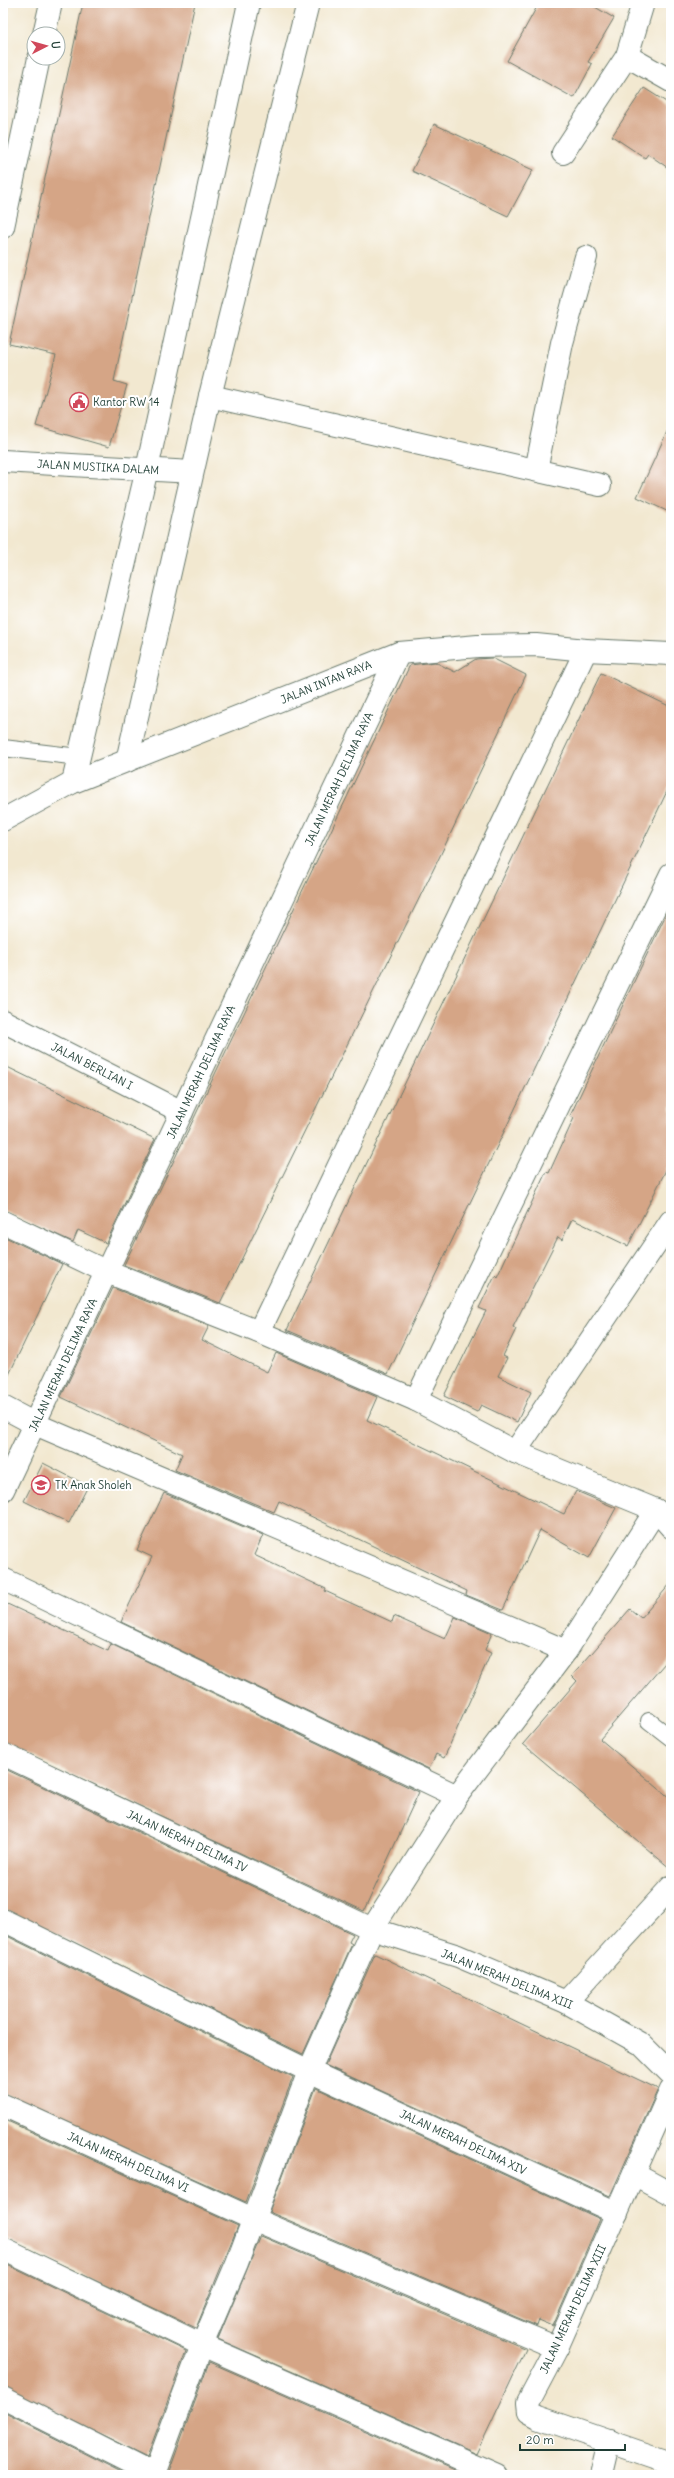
<svg xmlns="http://www.w3.org/2000/svg" width="674" height="2478" viewBox="0 0 674 2478" font-family="Delius,sans-serif">
	<rect width="100%" height="100%" fill="#fff"/>
	<filter id="ink" filterUnits="userSpaceOnUse"><feTurbulence type="fractalNoise" baseFrequency=".025" numOctaves="2"/><feDisplacementMap in="SourceGraphic" scale="8" xChannelSelector="R" yChannelSelector="G"/><feConvolveMatrix kernelMatrix="1 2 1 2 8 2 1 2 1" color-interpolation-filters="sRGB"/></filter>
	<filter id="wash" filterUnits="userSpaceOnUse"><feTurbulence type="fractalNoise" baseFrequency=".012" numOctaves="4" result="noise"/><feDisplacementMap in="SourceGraphic" scale="16" xChannelSelector="R" yChannelSelector="G"/><feGaussianBlur stdDeviation="0.9" result="paint"/><feColorMatrix in="noise" values="0 0 0 0 0 0 0 0 0 0 0 0 0 0 0 0 0 1.4 0 .05"/><feComposite in="paint" operator="in"/></filter>
	<g filter="url(#wash)">
		<rect width="100%" height="100%" fill="#f2e8d0"/>
		<g id="blocks">
			<!-- building -->
			<g fill="#d5a586">
				<path d="M 83,3 L 195,3 L 114,381 L 127,385 L 109,447 L 36,426 L 56,355 L 9,344 Z"/>
				<path d="M 539,3 L 588,3 L 614,18 L 588,62 L 592,64 L 574,98 L 507,61 Z"/>
				<path d="M 644,88 L 671,105 L 671,170 L 648,154 L 645,158 L 612,136 Z"/>
				<path d="M 434,124 L 533,170 L 508,216 L 412,171 Z"/>
				<path d="M 671,423 L 671,513 L 637,497 Z"/>
				<path d="M 492,658 L 526,675 L 439,858 L 220,1303 L 124,1265 L 410,665 L 435,662 L 455,672 L 476,659 Z"/>
				<path d="M 601,673 L 671,707 L 671,783 L 388,1374 L 287,1330 Z"/>
				<path d="M 671,904 L 671,1160 L 628,1246 L 572,1219 L 562,1240 L 558,1237 L 513,1327 L 516,1329 L 503,1356 L 507,1358 L 498,1376 L 531,1392 L 517,1422 L 481,1405 L 477,1412 L 444,1396 L 486,1311 L 479,1308 L 495,1275 L 497,1277 L 546,1172 L 549,1173 L 574,1118 L 570,1116 Z"/>
				<path d="M 3,1065 L 155,1139 L 106,1243 L 78,1230 L 73,1242 L 3,1210 Z"/>
				<path d="M 3,1236 L 62,1264 L 3,1387 Z"/>
				<path d="M 113,1288 L 209,1326 L 202,1340 L 267,1372 L 276,1353 L 377,1397 L 367,1420 L 564,1514 L 576,1491 L 616,1508 L 589,1558 L 540,1530 L 503,1610 L 466,1595 L 467,1591 L 279,1501 L 274,1512 L 175,1470 L 182,1454 L 61,1397 Z"/>
				<path d="M 43,1463 L 88,1486 L 69,1523 L 24,1501 Z"/>
				<path d="M 164,1493 L 263,1535 L 254,1555 L 326,1589 L 325,1591 L 392,1622 L 394,1616 L 445,1639 L 455,1617 L 492,1633 L 485,1650 L 491,1653 L 444,1758 L 436,1754 L 429,1769 L 121,1622 L 152,1557 L 137,1550 Z"/>
				<path d="M 671,1583 L 671,1656 L 600,1739 L 671,1799 L 671,1869 L 523,1744 L 577,1681 L 572,1676 L 630,1609 L 641,1618 Z"/>
				<path d="M 3,1602 L 108,1651 L 111,1644 L 419,1792 L 364,1911 L 3,1742 Z"/>
				<path d="M 3,1768 L 353,1934 L 349,1942 L 352,1944 L 303,2054 L 3,1908 Z"/>
				<path d="M 3,1934 L 293,2077 L 246,2202 L 3,2093 Z"/>
				<path d="M 375,1954 L 658,2089 L 610,2196 L 325,2065 Z"/>
				<path d="M 316,2088 L 600,2219 L 553,2326 L 539,2320 L 537,2326 L 269,2212 Z"/>
				<path d="M 3,2119 L 238,2226 L 196,2328 L 3,2237 Z"/>
				<path d="M 261,2236 L 526,2349 L 477,2453 L 218,2339 Z"/>
				<path d="M 3,2263 L 186,2351 L 147,2457 L 3,2386 Z"/>
				<path d="M 209,2362 L 466,2475 L 168,2475 Z"/>
				<path d="M 3,2412 L 128,2475 L 3,2475 Z"/>
			</g>
		</g>
	</g>
	<g filter="url(#ink)">
		<use href="#blocks" fill-opacity="0" stroke="#69796b" stroke-width="1"/>
		<g fill="none" stroke-linecap="round" stroke-linejoin="round">
			<defs>
				<g id="lane">
					<path d="M 3,748 L 79,757"/>
					<path d="M 649,1721 L 671,1738"/>
				</g>
				<g id="street">
					<path d="M 44,34 L 51,3"/>
					<path d="M 627,56 L 671,81"/>
					<path d="M 563,153 L 627,56 L 643,3"/>
					<path d="M 3,227 L 39,58"/>
					<path d="M 210,396 L 600,485"/>
					<path d="M 3,461 L 192,472"/>
					<path d="M 536,470 L 562,343 L 586,257"/>
					<path d="M 127,761 L 210,396 L 308,3"/>
					<path d="M 73,782 L 147,469 L 249,3"/>
					<path d="M 3,820 L 73,782 L 399,653 L 478,646 L 536,645 L 586,650 L 671,654"/>
					<path d="M 3,1021 L 182,1112"/>
					<path d="M 3,1222 L 107,1272 L 259,1332 L 416,1400 L 515,1452 L 656,1510 L 671,1527"/>
					<path d="M 259,1332 L 586,650"/>
					<path d="M 416,1400 L 671,874"/>
					<path d="M 3,1407 L 35,1424 L 566,1651"/>
					<path d="M 515,1452 L 671,1221"/>
					<path d="M 3,1490 L 399,653"/>
					<path d="M 3,1579 L 457,1796"/>
					<path d="M 3,1754 L 372,1929 L 458,1956 L 566,2002 L 641,2044 L 671,2074"/>
					<path d="M 3,1920 L 309,2071 L 617,2213"/>
					<path d="M 566,2002 L 671,1887"/>
					<path d="M 671,2090 L 557,2348 L 528,2403 L 529,2412 L 538,2417 L 671,2463"/>
					<path d="M 3,2105 L 253,2219 L 557,2348"/>
					<path d="M 634,2174 L 671,2194"/>
					<path d="M 3,2249 L 202,2345 L 497,2475"/>
					<path d="M 3,2398 L 156,2475"/>
					<path d="M 154,2475 L 202,2345 L 237,2263 L 309,2071 L 372,1929 L 457,1796 L 566,1651 L 656,1510"/>
					<path d="M 601,2475 L 609,2441"/>
				</g>
			</defs>
			<!-- lane casing -->
			<use href="#lane" stroke="#69796b" stroke-width="18"/>
			<!-- street casing -->
			<use href="#street" stroke="#69796b" stroke-width="24"/>
			<!-- lane -->
			<use href="#lane" stroke="#fff" stroke-width="16"/>
			<!-- street -->
			<use href="#street" stroke="#fff" stroke-width="22"/>
		</g>
	</g>
	<!-- icons -->
	<defs>
		<symbol id="civic-ring" viewBox="-11 -11 22 22"><circle r="9.5" fill="#fff" stroke="#d1495b" stroke-width="1.5"/><path d="M-.6-6.5H3V-4.5H.6V-3L4-1V1h2V6H-6V1h2V-1L-.6-3ZM-1.2 2.5V6h2.4V2.5Z" fill="#d1495b"/></symbol>
		<symbol id="school-ring" viewBox="-11 -11 22 22"><circle r="9.5" fill="#fff" stroke="#d1495b" stroke-width="1.5"/><path d="M0-5L7-2L0 1L-7-2ZM-4 1L0 2.5L4 1V4Q0 6-4 4Z" fill="#d1495b"/></symbol>
	</defs>
	<g fill-rule="evenodd">
		<use href="#civic-ring" x="68" y="391" width="22" height="22"/>
		<use href="#school-ring" x="30" y="1474" width="22" height="22"/>
	</g>
	<g text-anchor="middle" stroke-width="4" stroke-linejoin="round" paint-order="stroke">
		<!-- poi labels -->
		<g font-size="11" fill="#1f3d34" stroke="#fff" text-anchor="start">
			<text x="93" y="406">Kantor RW 14</text>
			<text x="55" y="1489">TK Anak Sholeh</text>
		</g>
		<!-- street labels -->
		<g font-size="11" fill="#1f3d34" stroke="#fff">
			<text transform="translate(98 467) rotate(3)" y="4">JALAN MUSTIKA DALAM</text>
			<text transform="translate(326 682) rotate(-22)" y="4">JALAN INTAN RAYA</text>
			<text transform="translate(339 779) rotate(-65)" y="4">JALAN MERAH DELIMA RAYA</text>
			<text transform="translate(92 1066) rotate(27)" y="4">JALAN BERLIAN I</text>
			<text transform="translate(201 1072) rotate(-65)" y="4">JALAN MERAH DELIMA RAYA</text>
			<text transform="translate(63 1365) rotate(-65)" y="4">JALAN MERAH DELIMA RAYA</text>
			<text transform="translate(187 1841) rotate(25)" y="4">JALAN MERAH DELIMA IV</text>
			<text transform="translate(507 1979) rotate(22)" y="4">JALAN MERAH DELIMA XIII</text>
			<text transform="translate(463 2142) rotate(25)" y="4">JALAN MERAH DELIMA XIV</text>
			<text transform="translate(128 2162) rotate(24)" y="4">JALAN MERAH DELIMA VI</text>
			<text transform="translate(573 2309) rotate(-65)" y="4">JALAN MERAH DELIMA XIII</text>
		</g>
	</g>
	<!-- margin -->
	<rect width="674" height="2478" fill="none" stroke="#fff" stroke-width="16"/>
	<!-- north arrow -->
	<g transform="translate(46 46) rotate(84)"><circle r="19" fill="#ffffff" stroke="#a5b1ae"/>
	<path d="M0-3L7 15L0 10L-7 15Z" fill="#d1495b"/>
	<text y="-6" font-size="11" font-weight="bold" text-anchor="middle" fill="#1f3d34">U</text>
	</g>
	<!-- scale -->
	<path d="M520 2444v6h105v-6" fill="none" stroke="#1f3d34" stroke-width="2"/>
	<text x="526" y="2444" font-size="12" fill="#1f3d34" stroke="#ffffff" stroke-width="3" paint-order="stroke">20 m</text>
</svg>
